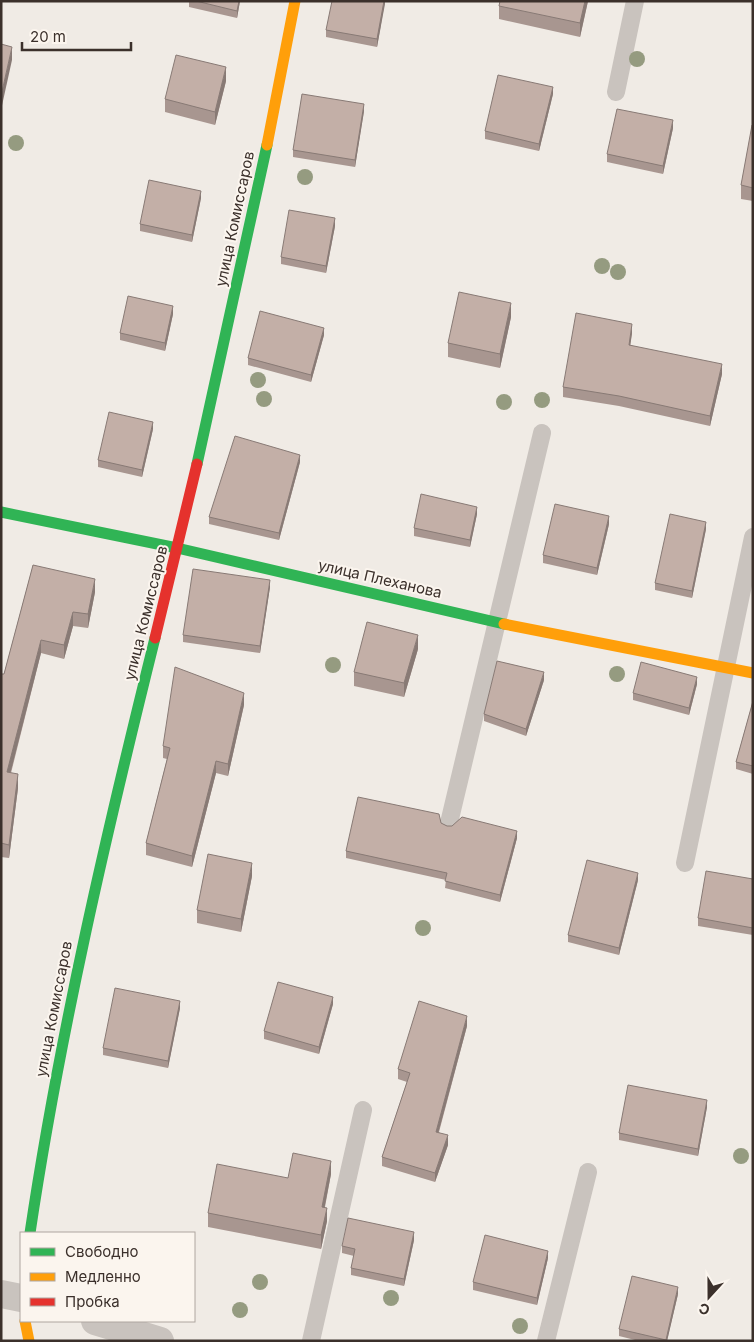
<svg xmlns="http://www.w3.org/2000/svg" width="754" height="1342" viewBox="0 0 754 1342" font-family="Inter,sans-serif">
	<rect width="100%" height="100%" fill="#f0ebe5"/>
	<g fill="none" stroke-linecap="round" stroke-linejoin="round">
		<!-- lane -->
		<g stroke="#c9c3be" stroke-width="18">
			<path d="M 616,92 L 635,1"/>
			<path d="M 449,823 L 542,433"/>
			<path d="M 685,863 L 753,537"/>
			<path d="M 311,1341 L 363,1110"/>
			<path d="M 546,1341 L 588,1172"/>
		</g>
		<!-- street -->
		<g stroke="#c9c3be" stroke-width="28">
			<path d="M 1,1294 L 21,1298"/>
			<path d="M 95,1321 L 160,1341"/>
		</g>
		<!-- fast -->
		<g stroke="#30b455" stroke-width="11">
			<path d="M 197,464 L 267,145"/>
			<path d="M 1,512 L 177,548 L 504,624"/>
			<path d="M 30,1233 C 60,1032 106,835 155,638"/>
		</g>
		<!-- slow -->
		<g stroke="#ff9f0a" stroke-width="11">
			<path d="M 267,145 L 295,1"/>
			<path d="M 504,624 L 753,673"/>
			<path d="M 25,1321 L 29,1341"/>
		</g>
		<!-- jam -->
		<path stroke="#e5322d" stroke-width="11" d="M 155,638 L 197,464"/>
	</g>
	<!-- trees -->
	<g fill="#959b80">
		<circle cx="637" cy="59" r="8"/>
		<circle cx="16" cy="143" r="8"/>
		<circle cx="305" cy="177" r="8"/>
		<circle cx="602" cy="266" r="8"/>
		<circle cx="618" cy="272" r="8"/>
		<circle cx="258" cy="380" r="8"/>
		<circle cx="264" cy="399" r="8"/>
		<circle cx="542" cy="400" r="8"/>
		<circle cx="504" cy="402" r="8"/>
		<circle cx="333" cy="665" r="8"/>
		<circle cx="617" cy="674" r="8"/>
		<circle cx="423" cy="928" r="8"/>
		<circle cx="741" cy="1156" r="8"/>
		<circle cx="260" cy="1282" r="8"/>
		<circle cx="391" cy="1298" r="8"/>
		<circle cx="240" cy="1310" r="8"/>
		<circle cx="520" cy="1326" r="8"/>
	</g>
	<!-- wall -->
	<g fill="#a89690">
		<path d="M 189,1 L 240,1 L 237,18 L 189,7 Z"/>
		<path d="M 385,1 L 377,47 L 326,37 L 326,30 Z"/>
		<path d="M 588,1 L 580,37 L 499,19 L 499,6 Z"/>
		<path d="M 226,81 L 215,125 L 165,112 L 165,99 Z"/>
		<path d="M 553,94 L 539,151 L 485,139 L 485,131 Z"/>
		<path d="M 364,111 L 355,167 L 293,157 L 293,150 Z"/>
		<path d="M 753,125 L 753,201 L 741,199 L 741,185 Z"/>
		<path d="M 673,128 L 663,174 L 607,162 L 607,154 Z"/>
		<path d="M 201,198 L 192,242 L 140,231 L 140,224 Z"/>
		<path d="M 335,226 L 326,273 L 281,264 L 281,257 Z"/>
		<path d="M 173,314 L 165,351 L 120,340 L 120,333 Z"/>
		<path d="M 511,317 L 500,368 L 448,357 L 448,343 Z"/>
		<path d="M 632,333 L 630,345 L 722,374 L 710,426 L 619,406 L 563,397 L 563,387 Z"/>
		<path d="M 324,335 L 311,382 L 248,365 L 248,358 Z"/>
		<path d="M 153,429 L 142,477 L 98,467 L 98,460 Z"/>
		<path d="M 300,462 L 279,540 L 209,524 L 209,517 Z"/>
		<path d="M 477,514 L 470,547 L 414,536 L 414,528 Z"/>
		<path d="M 609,524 L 597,575 L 543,563 L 543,555 Z"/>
		<path d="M 706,529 L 692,598 L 655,590 L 655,583 Z"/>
		<path d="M 33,565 L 95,592 L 88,628 L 73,626 L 64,659 L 41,653 L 11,773 L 18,788 L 9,858 L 1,857 L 1,674 L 4,674 Z"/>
		<path d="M 270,587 L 260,653 L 183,642 L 183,635 Z"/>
		<path d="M 418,649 L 404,697 L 354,686 L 354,672 Z"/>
		<path d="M 544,680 L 526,736 L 484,721 L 484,714 Z"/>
		<path d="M 697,684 L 689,715 L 633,700 L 633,693 Z"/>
		<path d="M 753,701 L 753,774 L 736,769 L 736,762 Z"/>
		<path d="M 244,705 L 228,776 L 216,773 L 192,867 L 146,855 L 146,843 L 167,759 L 163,758 L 163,746 Z"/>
		<path d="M 441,823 L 447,826 L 517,838 L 500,902 L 445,888 L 446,880 L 346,858 L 346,851 Z"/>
		<path d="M 252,876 L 241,932 L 197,923 L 197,910 Z"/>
		<path d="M 753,879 L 753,935 L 698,926 L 698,918 Z"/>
		<path d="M 638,880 L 619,955 L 568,942 L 568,935 Z"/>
		<path d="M 333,1004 L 319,1054 L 264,1039 L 264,1031 Z"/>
		<path d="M 180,1008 L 168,1068 L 103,1055 L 103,1048 Z"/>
		<path d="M 467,1026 L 439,1132 L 448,1145 L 435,1182 L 382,1166 L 382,1157 L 407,1082 L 398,1079 L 398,1069 Z"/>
		<path d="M 707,1107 L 698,1156 L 619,1140 L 619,1133 Z"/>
		<path d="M 331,1174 L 325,1207 L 327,1221 L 321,1249 L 208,1227 L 208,1213 L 288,1178 Z"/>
		<path d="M 414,1240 L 404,1286 L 351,1275 L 351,1268 L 354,1256 L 342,1253 L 342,1246 Z"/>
		<path d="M 548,1258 L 537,1305 L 473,1290 L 473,1282 Z"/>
		<path d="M 678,1294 L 667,1341 L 639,1341 L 619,1336 L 619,1329 Z"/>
	</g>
	<!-- shaded-wall -->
	<g fill="#887a75">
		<path d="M 239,1 L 240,1 L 237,18 L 237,11 Z"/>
		<path d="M 384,1 L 385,1 L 385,4 L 377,47 L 377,39 Z"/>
		<path d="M 585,1 L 588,1 L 580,37 L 580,23 Z"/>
		<path d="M 12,47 L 12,60 L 1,110 L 1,96 Z"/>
		<path d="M 226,67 L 226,81 L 215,125 L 215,112 Z"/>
		<path d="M 553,87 L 553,94 L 539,151 L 539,144 Z"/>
		<path d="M 364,104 L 364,111 L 355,167 L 355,160 Z"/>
		<path d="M 673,120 L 673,128 L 663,174 L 663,166 Z"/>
		<path d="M 201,191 L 201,198 L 192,242 L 192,235 Z"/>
		<path d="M 335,218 L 335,226 L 326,273 L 326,266 Z"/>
		<path d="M 511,303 L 511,317 L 500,368 L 500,354 Z"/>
		<path d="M 173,306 L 173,314 L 165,351 L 165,343 Z"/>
		<path d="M 632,324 L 632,333 L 629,355 L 629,345 Z"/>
		<path d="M 324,328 L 324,335 L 311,382 L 311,375 Z"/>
		<path d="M 722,364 L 722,374 L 710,426 L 710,416 Z"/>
		<path d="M 153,422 L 153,429 L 142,477 L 142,470 Z"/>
		<path d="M 300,455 L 300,462 L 279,540 L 279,533 Z"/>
		<path d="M 477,507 L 477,514 L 470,547 L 470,540 Z"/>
		<path d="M 609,516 L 609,524 L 597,575 L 597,568 Z"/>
		<path d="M 706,522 L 706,529 L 692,598 L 692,591 Z"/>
		<path d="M 95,579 L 95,592 L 88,628 L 88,614 Z"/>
		<path d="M 270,580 L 270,587 L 260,653 L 260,646 Z"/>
		<path d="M 73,612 L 73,626 L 64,659 L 64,645 Z"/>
		<path d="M 418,635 L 418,649 L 404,697 L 404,683 Z"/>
		<path d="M 41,640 L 41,653 L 7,786 L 7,772 Z"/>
		<path d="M 544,672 L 544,680 L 526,736 L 526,729 Z"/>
		<path d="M 697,677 L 697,684 L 689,715 L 689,708 Z"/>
		<path d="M 244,693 L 244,705 L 228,776 L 228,764 Z"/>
		<path d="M 216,761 L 216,773 L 192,867 L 192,856 Z"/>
		<path d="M 18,774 L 18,788 L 9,858 L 9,845 Z"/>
		<path d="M 517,831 L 517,838 L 500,902 L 500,895 Z"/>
		<path d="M 252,863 L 252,876 L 241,932 L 241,919 Z"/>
		<path d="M 638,873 L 638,880 L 619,955 L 619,948 Z"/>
		<path d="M 333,997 L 333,1004 L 319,1054 L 319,1047 Z"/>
		<path d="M 180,1001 L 180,1008 L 168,1068 L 168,1061 Z"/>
		<path d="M 467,1016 L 467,1026 L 436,1141 L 436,1132 Z"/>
		<path d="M 707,1100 L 707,1107 L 698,1156 L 698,1149 Z"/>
		<path d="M 448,1135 L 448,1145 L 435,1182 L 435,1173 Z"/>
		<path d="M 331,1161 L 331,1174 L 322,1220 L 322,1207 Z"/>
		<path d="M 327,1208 L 327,1221 L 321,1249 L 321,1235 Z"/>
		<path d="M 414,1232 L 414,1240 L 404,1286 L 404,1279 Z"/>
		<path d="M 548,1251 L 548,1258 L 537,1305 L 537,1298 Z"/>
		<path d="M 678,1287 L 678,1294 L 667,1341 L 666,1341 Z"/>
	</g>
	<!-- building -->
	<g fill="#c3afa7" stroke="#887a75">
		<path d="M 196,1 L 239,1 L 237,11 Z"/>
		<path d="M 332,1 L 384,1 L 377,39 L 326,30 Z"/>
		<path d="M 500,1 L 585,1 L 580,23 L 499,6 Z"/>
		<path d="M 1,44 L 12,47 L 1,96 Z"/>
		<path d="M 176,55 L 226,67 L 215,112 L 165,99 Z"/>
		<path d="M 498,75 L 553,87 L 539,144 L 485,131 Z"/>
		<path d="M 302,94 L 364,104 L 355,160 L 293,150 Z"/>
		<path d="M 617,109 L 673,120 L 663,166 L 607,154 Z"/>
		<path d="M 752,125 L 753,125 L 753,188 L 741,185 Z"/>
		<path d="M 149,180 L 201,191 L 192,235 L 140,224 Z"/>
		<path d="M 289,210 L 335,218 L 326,266 L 281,257 Z"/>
		<path d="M 459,292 L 511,303 L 500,354 L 448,343 Z"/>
		<path d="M 128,296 L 173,306 L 165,343 L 120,333 Z"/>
		<path d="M 260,311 L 324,328 L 311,375 L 248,358 Z"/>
		<path d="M 576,313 L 632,324 L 629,345 L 722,364 L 710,416 L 619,396 L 563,387 Z"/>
		<path d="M 109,412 L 153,422 L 142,470 L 98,460 Z"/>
		<path d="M 235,436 L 300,455 L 279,533 L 209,517 Z"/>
		<path d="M 421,494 L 477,507 L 470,540 L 414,528 Z"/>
		<path d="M 555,504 L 609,516 L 597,568 L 543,555 Z"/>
		<path d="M 670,514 L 706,522 L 692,591 L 655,583 Z"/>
		<path d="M 33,565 L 95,579 L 88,614 L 73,612 L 64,645 L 41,640 L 7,772 L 18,774 L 9,845 L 1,843 L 1,674 L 4,674 Z"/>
		<path d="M 193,569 L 270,580 L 260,646 L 183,635 Z"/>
		<path d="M 367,622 L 418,635 L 404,683 L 354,672 Z"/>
		<path d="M 497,661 L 544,672 L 526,729 L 484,714 Z"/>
		<path d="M 641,662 L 697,677 L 689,708 L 633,693 Z"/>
		<path d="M 175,667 L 244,693 L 228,764 L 216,761 L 192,856 L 146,843 L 170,748 L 163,746 Z"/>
		<path d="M 753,701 L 753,766 L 736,762 Z"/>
		<path d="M 358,797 L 439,814 L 441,823 L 447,826 L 452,826 L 462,817 L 517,831 L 500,895 L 445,881 L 447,873 L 346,851 Z"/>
		<path d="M 208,854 L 252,863 L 241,919 L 197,910 Z"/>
		<path d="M 587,860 L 638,873 L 619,948 L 568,935 Z"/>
		<path d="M 706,871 L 753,879 L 753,928 L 698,918 Z"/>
		<path d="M 278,982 L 333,997 L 319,1047 L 264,1031 Z"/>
		<path d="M 115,988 L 180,1001 L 168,1061 L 103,1048 Z"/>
		<path d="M 419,1001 L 467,1016 L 436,1132 L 448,1135 L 435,1173 L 382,1157 L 410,1073 L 398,1069 Z"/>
		<path d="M 628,1085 L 707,1100 L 698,1149 L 619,1133 Z"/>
		<path d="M 293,1153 L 331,1161 L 322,1207 L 327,1208 L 321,1235 L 208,1213 L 217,1164 L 288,1178 Z"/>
		<path d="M 348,1218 L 414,1232 L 404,1279 L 351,1268 L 355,1249 L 342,1246 Z"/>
		<path d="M 485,1235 L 548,1251 L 537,1298 L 473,1282 Z"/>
		<path d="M 632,1276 L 678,1287 L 666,1340 L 619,1329 Z"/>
	</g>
	<g text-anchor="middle" stroke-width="4" stroke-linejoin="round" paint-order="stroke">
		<!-- street labels -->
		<g font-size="15" fill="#3b302b" stroke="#fbf5ee">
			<text transform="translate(235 219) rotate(-78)" y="5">улица Комиссаров</text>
			<text transform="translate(380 579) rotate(13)" y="5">улица Плеханова</text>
			<text transform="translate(146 613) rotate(-76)" y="5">улица Комиссаров</text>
			<text transform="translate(54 1009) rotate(-79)" y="5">улица Комиссаров</text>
		</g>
	</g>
	<!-- border -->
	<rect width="754" height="1342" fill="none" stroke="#3b302b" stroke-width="5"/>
	<!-- legend -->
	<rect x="20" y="1232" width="175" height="90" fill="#fbf5ee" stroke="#aea6a0"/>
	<rect x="30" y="1248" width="25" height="8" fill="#30b455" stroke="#aea6a0"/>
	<text x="65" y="1257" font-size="15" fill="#3b302b">Свободно</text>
	<rect x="30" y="1273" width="25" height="8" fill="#ff9f0a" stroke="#aea6a0"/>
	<text x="65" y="1282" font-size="15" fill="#3b302b">Медленно</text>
	<rect x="30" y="1298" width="25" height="8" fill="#e5322d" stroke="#aea6a0"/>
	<text x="65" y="1307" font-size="15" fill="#3b302b">Пробка</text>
	<!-- north arrow -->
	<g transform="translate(709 1297) rotate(201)" stroke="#fbf5ee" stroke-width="4" paint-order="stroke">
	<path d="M0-4L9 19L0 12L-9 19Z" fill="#3b302b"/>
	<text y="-8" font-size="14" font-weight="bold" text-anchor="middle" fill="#3b302b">С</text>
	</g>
	<!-- scale -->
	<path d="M22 42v8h109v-8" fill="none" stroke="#3b302b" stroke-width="2.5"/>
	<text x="30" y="42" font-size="15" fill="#3b302b" stroke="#fbf5ee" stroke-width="4" paint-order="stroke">20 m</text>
</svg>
